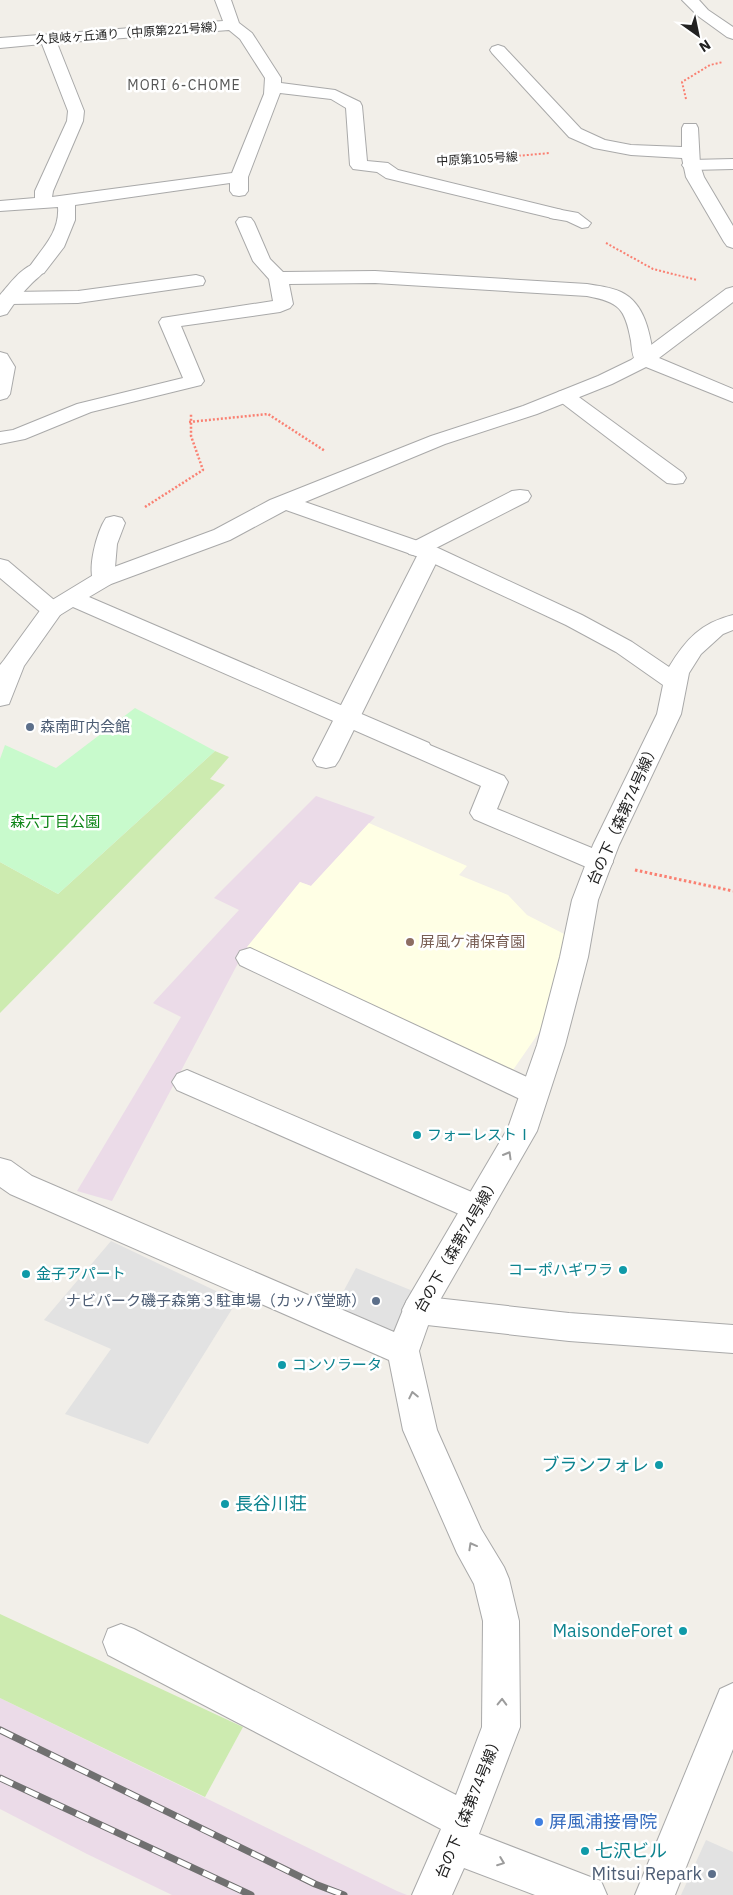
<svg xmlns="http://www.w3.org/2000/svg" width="733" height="1895" viewBox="0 0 733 1895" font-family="'IBM Plex Sans','Noto Sans JP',sans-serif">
	<rect width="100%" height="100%" fill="#f2efe9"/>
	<!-- industrial -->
	<g fill="#ebdbe8">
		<path d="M 316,796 L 375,817 L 311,886 L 300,882 L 245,950 L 112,1201 L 77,1191 L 181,1017 L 153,1003 L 239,910 L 214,898 Z"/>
		<path d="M 0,1698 L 397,1891 L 407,1895 L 172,1895 L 87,1854 L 0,1809 Z"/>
	</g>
	<!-- education -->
	<path fill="#ffffe5" d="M 369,823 L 467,866 L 459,875 L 508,895 L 527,915 L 570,937 L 547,1021 L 513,1070 L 247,947 L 300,882 L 311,886 Z"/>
	<!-- grass -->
	<g fill="#cdebb0">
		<path d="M 215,751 L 229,757 L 210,779 L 225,785 L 0,1013 L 0,862 L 58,894 Z"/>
		<path d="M 0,1614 L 243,1727 L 205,1797 L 0,1698 Z"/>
	</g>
	<!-- park -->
	<path fill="#c8facc" d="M 135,708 L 215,751 L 58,894 L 0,862 L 0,759 L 5,745 L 56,768 Z"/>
	<!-- parking -->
	<g fill="#e2e2e2">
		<path d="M 111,1241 L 237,1301 L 148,1444 L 65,1414 L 111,1349 L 44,1320 Z"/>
		<path d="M 356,1268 L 418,1293 L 394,1336 L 334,1309 Z"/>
		<path d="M 706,1840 L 733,1852 L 733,1895 L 681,1895 Z"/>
	</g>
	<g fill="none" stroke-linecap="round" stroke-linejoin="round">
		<defs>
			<g id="lane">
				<path d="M 733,159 L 733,169 L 691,170 L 685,169 L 682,165 L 685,161 L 691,160 Z"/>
				<path d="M 556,209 L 578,213 L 591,223 L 588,227 L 582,228 L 567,221 L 550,218 L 547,214 L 550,210 Z"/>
				<path d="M 245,217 L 251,218 L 254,222 L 270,259 L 283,272 L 375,271 L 587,284 C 598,286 611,287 621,292 C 646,304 650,335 654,359 L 651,363 L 644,365 L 637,363 C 632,357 632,349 631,341 C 625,308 619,302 587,296 L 375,283 L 289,284 L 293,304 L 290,308 L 280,312 L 181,326 L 204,381 L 201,385 L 91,412 L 25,439 L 0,444 L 0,432 L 13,430 L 77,404 L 183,378 L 159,322 L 162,318 L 273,301 L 269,279 L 253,261 L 236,222 L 239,218 Z"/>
				<path d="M 37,263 L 44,265 L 46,269 C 42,275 37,278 32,283 C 22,293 14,303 7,314 L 0,316 L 0,295 C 10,284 21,267 37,263 Z"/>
				<path d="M 0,352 L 7,354 L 15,367 L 10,394 L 7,398 L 0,400 Z"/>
				<path d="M 565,390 L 572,392 L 683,473 L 686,478 L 683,483 L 675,484 L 667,483 L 558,400 L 555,396 L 558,392 Z"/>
				<path d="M 520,490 L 528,491 L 531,496 L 528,501 L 436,548 L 441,553 L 339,760 L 335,766 L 326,768 L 317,766 L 313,760 L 417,556 L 409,554 L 406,549 L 409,544 L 512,491 Z"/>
				<path d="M 114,516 L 122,518 L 125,523 L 117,544 L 114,579 L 111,584 L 103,586 L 95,584 C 86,571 97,531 106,518 Z"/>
				<path d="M 0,559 L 8,561 L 60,605 L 64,610 L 60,615 L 52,617 L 44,615 L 0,578 Z"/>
				<path d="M 420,741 L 504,776 L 508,782 L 497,809 L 609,855 L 613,862 L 609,869 L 600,871 L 591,869 L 474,819 L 470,813 L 481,786 L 411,755 L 408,749 L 411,743 Z"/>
				<path d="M 250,948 L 544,1085 L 549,1093 L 544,1101 L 534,1105 L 524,1101 L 240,965 L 236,958 L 240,951 Z"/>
				<path d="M 187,1070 L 488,1199 L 492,1208 L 488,1217 L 477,1221 L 466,1217 L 177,1090 L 172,1082 L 177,1074 Z"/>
				<path d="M 418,1296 L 569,1313 L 733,1325 L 733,1353 L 569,1341 L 418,1324 L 407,1320 L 402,1310 L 407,1300 Z"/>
				<path d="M 733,1683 L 733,1749 L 675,1895 L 635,1895 L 720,1689 Z"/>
			</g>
			<g id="street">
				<path d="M 215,0 L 231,0 L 239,23 L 252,33 L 281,78 L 281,83 L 335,90 L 360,102 L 362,106 L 367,161 L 388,163 L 398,170 L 562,210 L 565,214 L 562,218 L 556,219 L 386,178 L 377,172 L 353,169 L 350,165 L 346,108 L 331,99 L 280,93 L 248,177 L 248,191 L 245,195 L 239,196 L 233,195 L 230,191 L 230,183 L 75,205 L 75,220 L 64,247 L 44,273 L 37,275 L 30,273 L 28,269 C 41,249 60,233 58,207 L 0,211 L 0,201 L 35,198 L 35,191 L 67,121 L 68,111 L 42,44 L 0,48 L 0,38 L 223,21 ZM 229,30 L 240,39 L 265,78 L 264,94 L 232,173 L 52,197 L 53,191 L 83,121 L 84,111 L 57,43 Z"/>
				<path d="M 682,0 L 699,0 L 708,10 L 733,27 L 733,39 L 727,37 L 698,16 Z"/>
				<path d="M 498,45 L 504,47 L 581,129 L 605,140 L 631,145 L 682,147 L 682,128 L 684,124 L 696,124 L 698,128 L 700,165 L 704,177 L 733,226 L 733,248 L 727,246 L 724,242 L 686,177 L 682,158 L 631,155 L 594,148 L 569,137 L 492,53 L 490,50 L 492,47 Z"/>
				<path d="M 196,275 L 203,277 L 205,281 L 203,285 L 78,303 L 10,304 L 3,302 L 0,298 L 3,294 L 10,292 L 78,291 Z"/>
				<path d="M 733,287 L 733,302 L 659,358 L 733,389 L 733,402 L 646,367 L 612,384 L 537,414 L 445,444 L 305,502 L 438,548 L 582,615 L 632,642 L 669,667 C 686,639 701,623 733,615 L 733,630 L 723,634 L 701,654 L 689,673 L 681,714 L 619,845 L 598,900 L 588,957 L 565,1045 L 537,1131 L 432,1314 L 419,1351 L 437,1430 L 481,1529 L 504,1567 L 509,1579 L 519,1621 L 520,1727 L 479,1834 L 601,1881 L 607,1895 L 535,1895 L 464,1868 L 452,1895 L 412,1895 L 441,1829 L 108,1655 L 103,1642 L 108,1629 L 121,1624 L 134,1629 L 456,1795 L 482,1727 L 483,1621 L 474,1584 L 457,1553 L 403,1430 L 389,1360 L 10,1194 L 0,1187 L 0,1158 L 11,1161 L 32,1176 L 394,1332 L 407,1300 L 508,1128 L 537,1045 L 560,957 L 572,900 L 593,845 L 657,714 L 663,685 L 616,652 L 566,625 L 422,558 L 286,510 L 230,540 L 111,584 L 89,597 L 429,743 L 432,749 L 429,755 L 420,757 L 411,755 L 73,607 L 60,615 L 24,666 L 9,704 L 0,706 L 0,665 L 4,660 L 44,605 L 95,574 L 214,530 L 270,500 L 431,436 L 523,406 L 598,376 L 631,360 L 726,289 Z"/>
			</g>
		</defs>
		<!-- lane casing -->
		<use href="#lane" stroke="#a9a9a9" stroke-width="2"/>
		<!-- street casing -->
		<use href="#street" stroke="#a9a9a9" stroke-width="2"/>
		<!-- path-far2 -->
		<g stroke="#fa8072" stroke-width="2" stroke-dasharray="2 2" stroke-linecap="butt">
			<path d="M 686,99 L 682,82 L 710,65 L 723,62"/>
			<path d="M 471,160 L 550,153"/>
			<path d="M 606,243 L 653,269 L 697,280"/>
		</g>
		<!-- path-far1 -->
		<g stroke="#fa8072" stroke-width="2.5" stroke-dasharray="2 2" stroke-linecap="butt">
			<path d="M 189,422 L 268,414 L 325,451"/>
			<path d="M 145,507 L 203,470 L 191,436 L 191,414"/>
		</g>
		<!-- path -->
		<path stroke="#fa8072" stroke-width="3" stroke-dasharray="2.5 2.5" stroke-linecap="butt" d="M 635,870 L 733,891"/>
		<!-- lane -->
		<use href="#lane" fill="#fff" fill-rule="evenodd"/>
		<!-- street -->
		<use href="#street" fill="#fff" fill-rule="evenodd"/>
		<defs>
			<g id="rail">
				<path d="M 0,1730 L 315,1884 L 344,1895"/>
				<path d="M 0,1778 L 251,1895"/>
			</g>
		</defs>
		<!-- rail casing -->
		<use href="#rail" stroke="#707070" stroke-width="7"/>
		<!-- rail -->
		<use href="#rail" stroke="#fff" stroke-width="5" stroke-dasharray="14" stroke-linecap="butt"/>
	</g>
	<!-- one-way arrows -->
	<defs><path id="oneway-chevron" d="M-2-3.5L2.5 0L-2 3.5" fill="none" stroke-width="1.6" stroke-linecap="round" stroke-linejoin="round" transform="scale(1.25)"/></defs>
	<g stroke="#9c9c9c">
		<use href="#oneway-chevron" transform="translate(508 1155) rotate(-60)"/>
		<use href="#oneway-chevron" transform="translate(413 1395) rotate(-102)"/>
		<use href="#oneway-chevron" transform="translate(472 1546) rotate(-119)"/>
		<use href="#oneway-chevron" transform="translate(502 1702) rotate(-89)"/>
		<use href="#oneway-chevron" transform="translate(501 1862) rotate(21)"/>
	</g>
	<!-- markers -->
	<g fill="#5c6f8a" stroke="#fff" stroke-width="2">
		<circle cx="30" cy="727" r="5"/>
		<circle cx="376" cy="1301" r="5"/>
		<circle cx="712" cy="1874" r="5"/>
	</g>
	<circle fill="#8d6e63" stroke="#fff" stroke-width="2" cx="410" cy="942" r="5"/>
	<g fill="#0f9aa8" stroke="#fff" stroke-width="2">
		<circle cx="417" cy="1135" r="5"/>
		<circle cx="623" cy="1270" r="5"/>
		<circle cx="26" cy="1274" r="5"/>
		<circle cx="282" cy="1365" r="5"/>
		<circle cx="659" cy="1465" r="5"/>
		<circle cx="225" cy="1504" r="5"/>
		<circle cx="683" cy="1631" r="5"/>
		<circle cx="585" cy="1851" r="5"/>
	</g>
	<circle fill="#3f7fe0" stroke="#fff" stroke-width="2" cx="539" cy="1822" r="5"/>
	<g text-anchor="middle" stroke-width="5" stroke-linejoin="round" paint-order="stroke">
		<!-- far-street labels -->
		<g font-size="12" fill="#222" stroke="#fff">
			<text transform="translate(130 33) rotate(-4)" y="4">久良岐ヶ丘通り（中原第221号線）</text>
			<text transform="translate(477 159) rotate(-3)" y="4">中原第105号線</text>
		</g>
		<!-- far-neighbourhood labels -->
		<g font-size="14" letter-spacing="1" fill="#555" stroke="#fff">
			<text x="184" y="90">MORI 6-CHOME</text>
		</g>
		<!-- service labels -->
		<g font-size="15" fill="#4e5e75" stroke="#fff" text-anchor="start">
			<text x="40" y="732">森南町内会館</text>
			<text x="366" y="1306" text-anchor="end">ナビパーク磯子森第３駐車場（カッパ堂跡）</text>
		</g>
		<!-- street labels -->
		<g font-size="15" fill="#222" stroke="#fff">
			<text transform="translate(623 814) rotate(-66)" y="5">台の下（森第74号線）</text>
			<text transform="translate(457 1245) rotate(-60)" y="5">台の下（森第74号線）</text>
			<text transform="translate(469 1807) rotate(-68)" y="5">台の下（森第74号線）</text>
		</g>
		<!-- park labels -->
		<g font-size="15" fill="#0c8416" stroke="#fff">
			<text x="55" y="827">森六丁目公園</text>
		</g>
		<!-- education labels -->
		<g font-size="15" fill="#785e54" stroke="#fff" text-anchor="start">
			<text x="420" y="947">屏風ケ浦保育園</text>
		</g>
		<!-- culture labels -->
		<g font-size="15" fill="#0d838f" stroke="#fff" text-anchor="start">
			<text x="427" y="1140">フォーレストⅠ</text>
			<text x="613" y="1275" text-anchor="end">コーポハギワラ</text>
			<text x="36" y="1279">金子アパート</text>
			<text x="292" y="1370">コンソラータ</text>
		</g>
		<!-- near-culture labels -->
		<g font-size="18" fill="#0d838f" stroke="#fff" text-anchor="end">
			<text x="649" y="1471">ブランフォレ</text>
			<text x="235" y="1510" text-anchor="start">長谷川荘</text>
			<text x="673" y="1637">MaisondeForet</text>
			<text x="595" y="1857" text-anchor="start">七沢ビル</text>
		</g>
		<!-- near-shop labels -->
		<g font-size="18" fill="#366cbe" stroke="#fff" text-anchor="start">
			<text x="549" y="1828">屛風浦接骨院</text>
		</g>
		<!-- near-service labels -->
		<g font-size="18" fill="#4e5e75" stroke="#fff" text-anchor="end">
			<text x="702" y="1880">Mitsui Repark</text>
		</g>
	</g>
	<!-- north arrow -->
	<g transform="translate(698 35) rotate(147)" stroke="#ffffff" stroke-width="4" paint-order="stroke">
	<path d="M0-4L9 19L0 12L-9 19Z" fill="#222222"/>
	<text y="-8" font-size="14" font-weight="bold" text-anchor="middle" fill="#222222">N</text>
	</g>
</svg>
